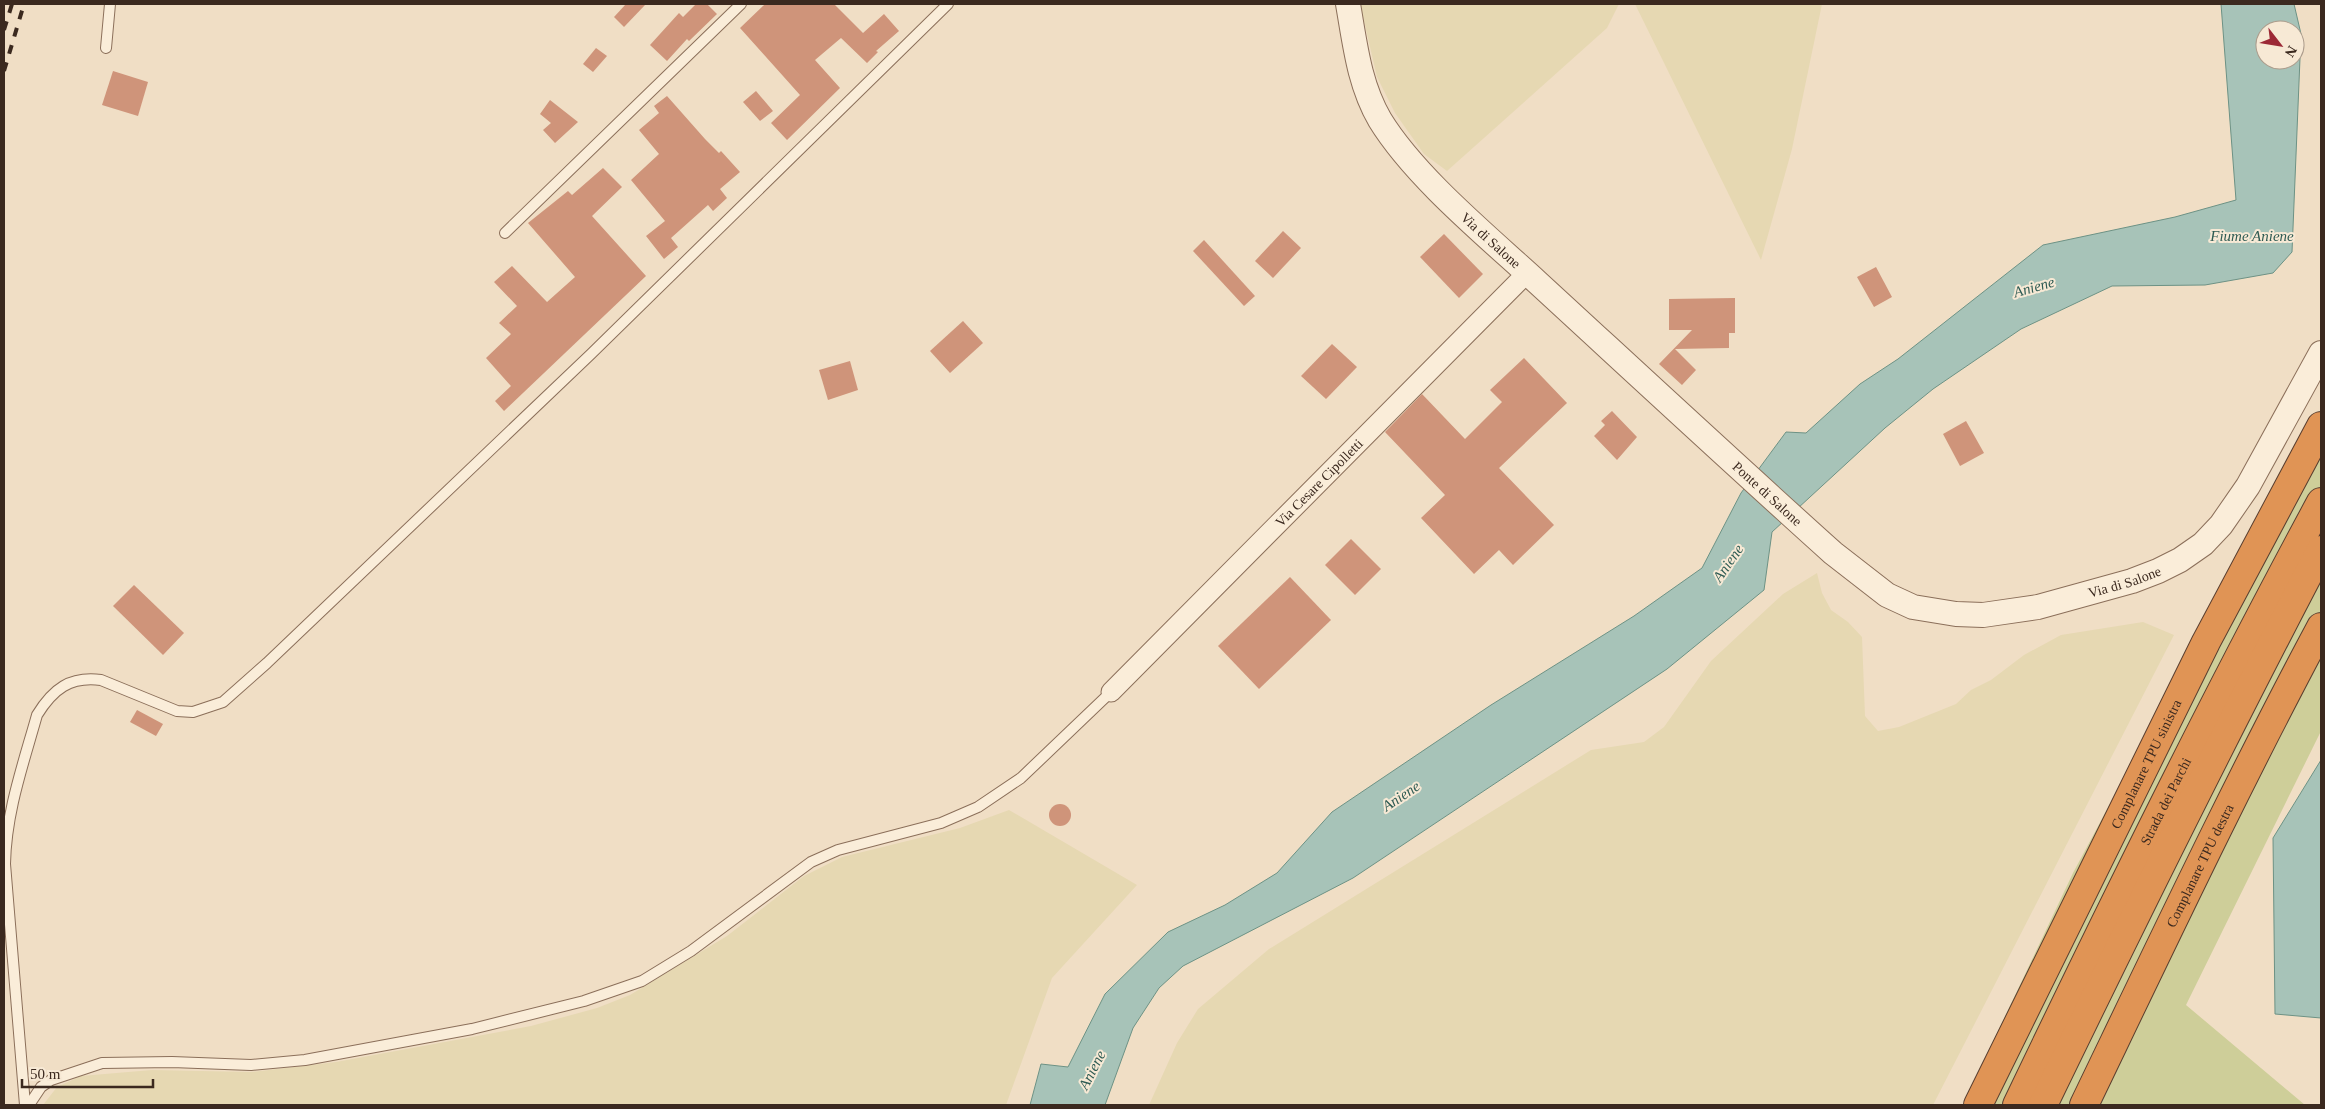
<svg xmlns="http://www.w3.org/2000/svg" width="2325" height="1109" viewBox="0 0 2325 1109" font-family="Georgia,serif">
	<rect width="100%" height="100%" fill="#f0dec5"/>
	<!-- farmland -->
	<g fill="#e6d8b2">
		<path d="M 1360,4 L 1619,4 L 1607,28 L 1447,171 L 1424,154 L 1395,113 L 1377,77 Z"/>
		<path d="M 1635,4 L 1822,4 L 1792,149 L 1761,260 Z"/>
		<path d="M 1817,573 L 1822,593 L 1831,610 L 1848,622 L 1862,637 L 1865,716 L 1878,731 L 1899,727 L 1956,704 L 1971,690 L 1991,680 L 2024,655 L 2061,635 L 2143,622 L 2174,635 L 1933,1105 L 1149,1105 L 1177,1043 L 1198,1009 L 1269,949 L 1591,750 L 1644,742 L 1664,727 L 1711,661 L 1783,594 Z"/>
		<path d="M 1009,810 L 1137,885 L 1052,978 L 1006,1105 L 43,1105 L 57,1087 L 81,1076 L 152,1070 L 251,1072 L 336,1062 L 531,1026 L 597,1008 L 630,995 L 727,936 L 804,876 L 842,857 L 960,828 Z"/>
	</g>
	<!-- green -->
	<path fill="#cece99" d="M 2321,409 L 2321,731 L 2186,1005 L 2305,1105 L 1963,1105 L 2073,873 Z"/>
	<!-- water -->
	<g fill="#a7c3b8" stroke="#6d9285" fill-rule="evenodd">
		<path d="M 2221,4 L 2294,4 L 2301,34 L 2292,252 L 2273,273 L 2205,285 L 2112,286 L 2021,329 L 1933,389 L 1885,428 L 1772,532 L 1764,590 L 1667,669 L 1353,878 L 1183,966 L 1159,988 L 1133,1028 L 1105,1105 L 1030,1105 L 1041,1064 L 1068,1067 L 1105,994 L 1168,932 L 1225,905 L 1277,873 L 1332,812 L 1491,705 L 1634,616 L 1702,568 L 1741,493 L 1786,432 L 1806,433 L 1860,384 L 1898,359 L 2043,245 L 2175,217 L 2236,200 ZM 2265,30 L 2295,30 L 2295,60 L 2265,60 Z"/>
		<path d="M 2321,760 L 2321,1018 L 2275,1014 L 2273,838 Z"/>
	</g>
	<!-- building -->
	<g fill="#cf947a">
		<path d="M 626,4 L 646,4 L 624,27 L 614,17 Z"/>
		<path d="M 696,4 L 707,4 L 717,14 L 689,41 L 687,39 L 667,61 L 650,45 L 679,13 L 683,17 Z"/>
		<path d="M 765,4 L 834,4 L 863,33 L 884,14 L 899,31 L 876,51 L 878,52 L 867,63 L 841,38 L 815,60 L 840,88 L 787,140 L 771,123 L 800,95 L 740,28 Z"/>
		<path d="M 596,48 L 607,56 L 593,72 L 583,64 Z"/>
		<path d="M 113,71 L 148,82 L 138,116 L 102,105 Z"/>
		<path d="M 756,91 L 773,111 L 760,121 L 743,102 Z"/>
		<path d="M 667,96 L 705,139 L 719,153 L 721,151 L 740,172 L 720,189 L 727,198 L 713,211 L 708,205 L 671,238 L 678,247 L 664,259 L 646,236 L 665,221 L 631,180 L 659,154 L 639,130 L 659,113 L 654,106 Z"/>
		<path d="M 550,100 L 578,122 L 555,143 L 543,130 L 551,123 L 540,114 Z"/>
		<path d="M 603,168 L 622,187 L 592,216 L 646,276 L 504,411 L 495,401 L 511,386 L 486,358 L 511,334 L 499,323 L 517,306 L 494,282 L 512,266 L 547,302 L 575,277 L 528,223 L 568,191 L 572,195 Z"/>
		<path d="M 1283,231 L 1301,248 L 1273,278 L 1255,261 Z"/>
		<path d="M 1444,234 L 1483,274 L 1459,298 L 1420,257 Z"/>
		<path d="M 1204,240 L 1255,296 L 1244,306 L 1193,251 Z"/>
		<path d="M 1876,267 L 1892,297 L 1874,307 L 1857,277 Z"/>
		<path d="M 1735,298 L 1735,333 L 1729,333 L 1729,348 L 1675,349 L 1696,370 L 1682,385 L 1659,364 L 1692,330 L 1669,330 L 1669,299 Z"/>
		<path d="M 963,321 L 983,343 L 950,373 L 930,351 Z"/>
		<path d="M 1332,344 L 1357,367 L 1326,399 L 1301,376 Z"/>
		<path d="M 1524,358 L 1567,403 L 1499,468 L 1554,525 L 1513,565 L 1499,550 L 1474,574 L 1421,518 L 1445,495 L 1385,432 L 1422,394 L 1465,439 L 1502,402 L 1490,390 Z"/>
		<path d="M 850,361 L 858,390 L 828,400 L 819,370 Z"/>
		<path d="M 1612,411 L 1637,437 L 1617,460 L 1594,436 L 1605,425 L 1601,421 Z"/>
		<path d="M 1966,421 L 1984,453 L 1960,466 L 1943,434 Z"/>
		<path d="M 1351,539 L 1381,569 L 1355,595 L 1325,565 Z"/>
		<path d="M 1290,577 L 1331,620 L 1259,689 L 1218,646 Z"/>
		<path d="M 134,585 L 184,633 L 163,655 L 113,606 Z"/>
		<path d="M 137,710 L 163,724 L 156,736 L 130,722 Z"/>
		<circle cx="1060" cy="815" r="11"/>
	</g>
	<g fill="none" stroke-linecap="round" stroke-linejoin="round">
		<defs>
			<g id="service">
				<path d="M 106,48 L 110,4"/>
				<path d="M 505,233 L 741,4"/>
				<path d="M 25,1105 L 5,864 C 6,812 23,765 37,715 C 53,689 70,676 101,680 L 177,711 L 193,712 L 223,702 L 267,663 L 591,354 L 948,4"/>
				<path d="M 29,1105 L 41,1087 L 51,1080 L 102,1063 L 172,1062 L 251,1065 L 305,1060 L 472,1029 L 584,1001 L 642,981 L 691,951 L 811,862 L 838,850 L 941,823 L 978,807 L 1021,778 L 1111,692"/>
			</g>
			<g id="minor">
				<path id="s1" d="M 1111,692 L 1527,273"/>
			</g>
			<g id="tertiary">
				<path id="s2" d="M 1348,4 C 1355,44 1359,84 1380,120 C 1415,177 1487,236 1537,282 C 1636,373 1734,464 1833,553 L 1887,595 L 1913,607 L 1956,614 L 1983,615 L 2038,607 L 2132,581 L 2158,571 L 2180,560 L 2203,544 L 2221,525 L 2248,486 L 2321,353"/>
			</g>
			<g id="motorway">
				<path id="s3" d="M 1978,1105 L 2206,642 L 2321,426"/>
				<path id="s4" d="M 2017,1105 C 2114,902 2214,700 2321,502"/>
				<path d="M 2043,1105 C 2133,919 2225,733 2321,550"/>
				<path id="s5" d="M 2084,1105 C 2161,945 2237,784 2321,627"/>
			</g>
		</defs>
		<!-- service casing -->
		<use href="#service" stroke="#8b6f5a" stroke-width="12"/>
		<!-- minor casing -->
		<use href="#minor" stroke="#8b6f5a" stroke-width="21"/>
		<!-- tertiary casing -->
		<use href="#tertiary" stroke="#8b6f5a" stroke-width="26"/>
		<!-- motorway casing -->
		<use href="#motorway" stroke="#593e2f" stroke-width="30"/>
		<!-- service -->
		<use href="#service" stroke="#faedd9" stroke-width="10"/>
		<!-- minor -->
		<use href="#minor" stroke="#faedd9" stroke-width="19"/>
		<!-- tertiary -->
		<use href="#tertiary" stroke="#faedd9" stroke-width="24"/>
		<!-- motorway -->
		<use href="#motorway" stroke="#e09455" stroke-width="28"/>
		<!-- rail -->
		<g stroke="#3b291f" stroke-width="4" stroke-dasharray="9 9" stroke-linecap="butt">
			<path d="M 4,30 L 12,4"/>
			<path d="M 4,71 L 24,4"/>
		</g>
	</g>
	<g text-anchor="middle" stroke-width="4" stroke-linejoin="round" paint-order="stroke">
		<!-- street labels -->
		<g font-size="14" fill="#3b291f" stroke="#f7e9d5">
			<text dy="5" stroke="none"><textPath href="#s2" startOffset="285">Via di Salone</textPath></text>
			<text dy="5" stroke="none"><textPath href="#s1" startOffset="295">Via Cesare Cipolletti</textPath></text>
			<text dy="5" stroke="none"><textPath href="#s2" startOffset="660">Ponte di Salone</textPath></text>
			<text dy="5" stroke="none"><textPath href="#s2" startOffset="1062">Via di Salone</textPath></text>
			<text dy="5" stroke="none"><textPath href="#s3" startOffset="380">Complanare TPU sinistra</textPath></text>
			<text dy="5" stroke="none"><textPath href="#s4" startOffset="338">Strada dei Parchi</textPath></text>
			<text dy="5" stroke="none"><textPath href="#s5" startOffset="266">Complanare TPU destra</textPath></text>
		</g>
		<!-- water labels -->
		<g font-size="15" font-style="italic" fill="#2e5b53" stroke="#f7e9d5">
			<text x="2252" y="241">Fiume Aniene</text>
			<text transform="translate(2034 287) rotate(-16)" y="5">Aniene</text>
			<text transform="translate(1728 563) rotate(-55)" y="5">Aniene</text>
			<text transform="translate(1401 796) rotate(-34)" y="5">Aniene</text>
			<text transform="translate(1092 1070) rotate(-63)" y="5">Aniene</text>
		</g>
	</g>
	<!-- border -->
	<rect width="2325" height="1109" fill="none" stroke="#3b291f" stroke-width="10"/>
	<!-- north arrow -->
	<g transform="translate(2280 45) rotate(121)"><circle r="24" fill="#f7e9d5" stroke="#ac9c8c"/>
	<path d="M0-4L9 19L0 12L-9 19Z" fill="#9c2936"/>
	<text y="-8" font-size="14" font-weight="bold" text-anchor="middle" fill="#3b291f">N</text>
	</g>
	<!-- scale -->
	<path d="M22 1079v8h131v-8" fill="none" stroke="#3b291f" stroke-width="2.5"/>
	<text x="30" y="1079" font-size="15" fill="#3b291f" stroke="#f7e9d5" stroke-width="4" paint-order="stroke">50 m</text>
</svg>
